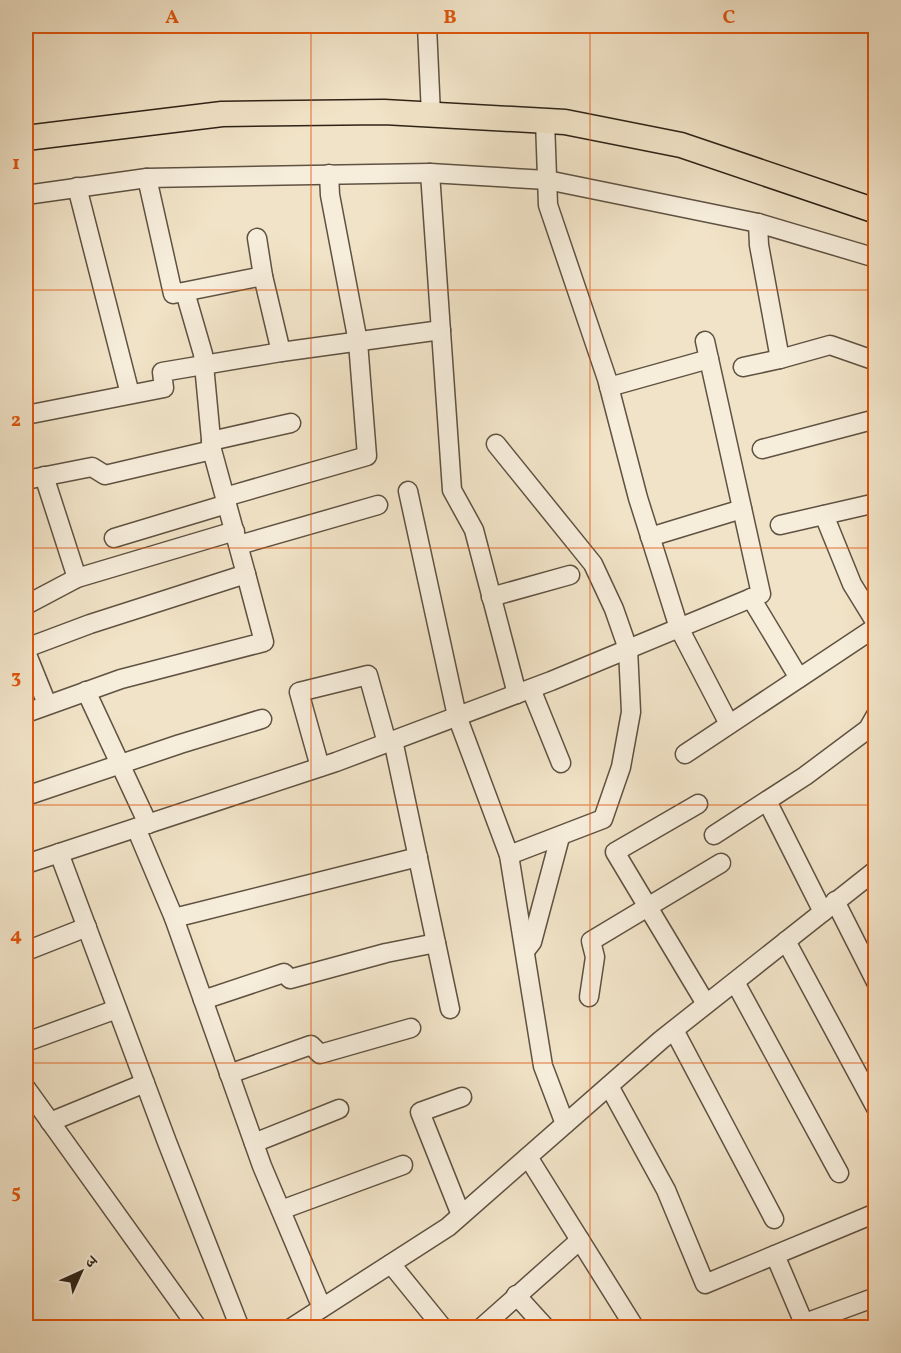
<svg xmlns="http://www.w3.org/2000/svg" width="901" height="1353" viewBox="0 0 901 1353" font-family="Vollkorn,'Noto Serif Devanagari',serif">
	<rect width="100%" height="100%" fill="#f1e3c7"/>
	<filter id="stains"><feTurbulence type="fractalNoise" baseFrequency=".00333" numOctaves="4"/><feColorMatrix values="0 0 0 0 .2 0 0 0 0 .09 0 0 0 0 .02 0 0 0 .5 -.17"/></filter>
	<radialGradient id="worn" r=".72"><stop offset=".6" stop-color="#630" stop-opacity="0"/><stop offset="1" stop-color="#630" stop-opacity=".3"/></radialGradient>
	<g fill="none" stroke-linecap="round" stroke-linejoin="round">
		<defs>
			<g id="minor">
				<path d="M 427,26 L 431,115"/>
				<path d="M 545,121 L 548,205 L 607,379 L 638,498 L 679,628 L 729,724"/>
				<path d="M 430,173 L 452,490 L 474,530 L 517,694"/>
				<path d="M 147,178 L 173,294 L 263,276"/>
				<path d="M 77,187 L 130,394"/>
				<path d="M 26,195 L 147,178 L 430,173 L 547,180 L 758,223 L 876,258"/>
				<path d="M 758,223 L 759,245 L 780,359"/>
				<path d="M 257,238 L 263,276 L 281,352"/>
				<path d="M 743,367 L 780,359 L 830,345 L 876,361"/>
				<path d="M 609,387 L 709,359"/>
				<path d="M 26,415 L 164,388 L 162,372 L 281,352 L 441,330"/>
				<path d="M 211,441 L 291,423"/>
				<path d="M 496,444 L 593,564 L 614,609 L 628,649 L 631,712 L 621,767 L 603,819 L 509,855"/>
				<path d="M 762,449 L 876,419"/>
				<path d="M 44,476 L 77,578"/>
				<path d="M 26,480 L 92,467 L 105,475 L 212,450"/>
				<path d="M 408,491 L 457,716 L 509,855 L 543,1066 L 565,1124"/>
				<path d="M 225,497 L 367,456 L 358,342 L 330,195 L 329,174"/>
				<path d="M 824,515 L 852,584 L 876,623"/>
				<path d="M 780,525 L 876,503"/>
				<path d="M 650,537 L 742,509"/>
				<path d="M 114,538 L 227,504"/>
				<path d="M 239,545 L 378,505"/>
				<path d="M 491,597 L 570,575"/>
				<path d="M 751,598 L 799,678"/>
				<path d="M 26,605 L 77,578 L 235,531"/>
				<path d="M 26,648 L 90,624 L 246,574 L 212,450 L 203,354 L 185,292"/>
				<path d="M 26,652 L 47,704"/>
				<path d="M 531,689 L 561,763"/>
				<path d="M 86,691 L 148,824"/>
				<path d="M 26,713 L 121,679 L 264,642 L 246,574"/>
				<path d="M 393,740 L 450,1009"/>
				<path d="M 685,754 L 876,627"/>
				<path d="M 320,767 L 299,692 L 368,675 L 387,743"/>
				<path d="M 26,796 L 180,744 L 262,719"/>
				<path d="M 767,801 L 823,912"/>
				<path d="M 698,804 L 615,852 L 706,1004"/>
				<path d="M 136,828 L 174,918 L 262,1166 L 322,1308"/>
				<path d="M 714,835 L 805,776 L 868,729 L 876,715"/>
				<path d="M 59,853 L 167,1142 L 240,1328"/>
				<path d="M 26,864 L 336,762 L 551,681 L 761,594 L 705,341"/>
				<path d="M 835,901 L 876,982"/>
				<path d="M 174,918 L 418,857"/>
				<path d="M 786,941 L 876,1108"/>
				<path d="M 26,951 L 87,927"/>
				<path d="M 525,951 L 532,942 L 560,837"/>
				<path d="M 735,982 L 839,1173"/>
				<path d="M 589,997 L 595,957 L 591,941 L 721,863"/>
				<path d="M 203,1000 L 284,973 L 290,979 L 386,953 L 436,943"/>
				<path d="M 674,1030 L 774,1219"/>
				<path d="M 26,1042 L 117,1009"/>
				<path d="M 229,1074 L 311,1045 L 320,1054 L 411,1028"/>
				<path d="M 609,1086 L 666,1190 L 705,1284 L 876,1213"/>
				<path d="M 26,1088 L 198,1328"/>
				<path d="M 50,1122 L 145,1083"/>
				<path d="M 254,1143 L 339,1109"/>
				<path d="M 528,1157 L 635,1328"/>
				<path d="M 281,1210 L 403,1165"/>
				<path d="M 461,1215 L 420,1112 L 462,1097"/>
				<path d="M 775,1255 L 806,1328"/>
				<path d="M 391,1264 L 443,1328"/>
				<path d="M 516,1295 L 546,1328"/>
				<path d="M 805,1323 L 876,1297"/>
				<path d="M 291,1328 L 448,1227 L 661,1040 L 876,870"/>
				<path d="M 481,1328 L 580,1240"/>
			</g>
			<path id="major" d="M 26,138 L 222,114 L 384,112 L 565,122 L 681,145 L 876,211"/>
		</defs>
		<!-- minor casing -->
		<use href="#minor" stroke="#5f5242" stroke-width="21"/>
		<!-- major casing -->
		<use href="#major" stroke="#2e2216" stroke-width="27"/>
		<!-- minor -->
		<use href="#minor" stroke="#f6eddb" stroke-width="18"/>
		<!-- major -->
		<use href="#major" stroke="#f1e3c7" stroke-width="24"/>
	</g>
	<!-- grid -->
	<path fill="none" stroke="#df560c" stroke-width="1.5" stroke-opacity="0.55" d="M 311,26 L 311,1328M 590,26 L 590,1328M 26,290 L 876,290M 26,548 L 876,548M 26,805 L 876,805M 26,1063 L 876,1063"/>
	<!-- margin -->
	<rect width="901" height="1353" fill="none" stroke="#f1e3c7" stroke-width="66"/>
	<!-- north arrow -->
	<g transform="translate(81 1272) rotate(45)" stroke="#f6eddb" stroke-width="4.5" paint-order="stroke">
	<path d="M0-4.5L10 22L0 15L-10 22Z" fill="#2e2216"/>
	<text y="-9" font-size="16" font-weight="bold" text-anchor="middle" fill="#2e2216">उ</text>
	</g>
	<rect x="33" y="33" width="835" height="1287" fill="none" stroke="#df560c" stroke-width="2"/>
	<g font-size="20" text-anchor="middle" font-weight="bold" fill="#df560c">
		<text x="172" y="23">A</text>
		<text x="450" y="23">B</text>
		<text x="729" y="23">C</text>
		<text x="16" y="169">1</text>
		<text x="16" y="426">2</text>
		<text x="16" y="683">3</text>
		<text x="16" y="941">4</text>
		<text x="16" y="1198">5</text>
	</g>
	<rect width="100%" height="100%" filter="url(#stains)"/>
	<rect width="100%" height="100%" fill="url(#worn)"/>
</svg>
